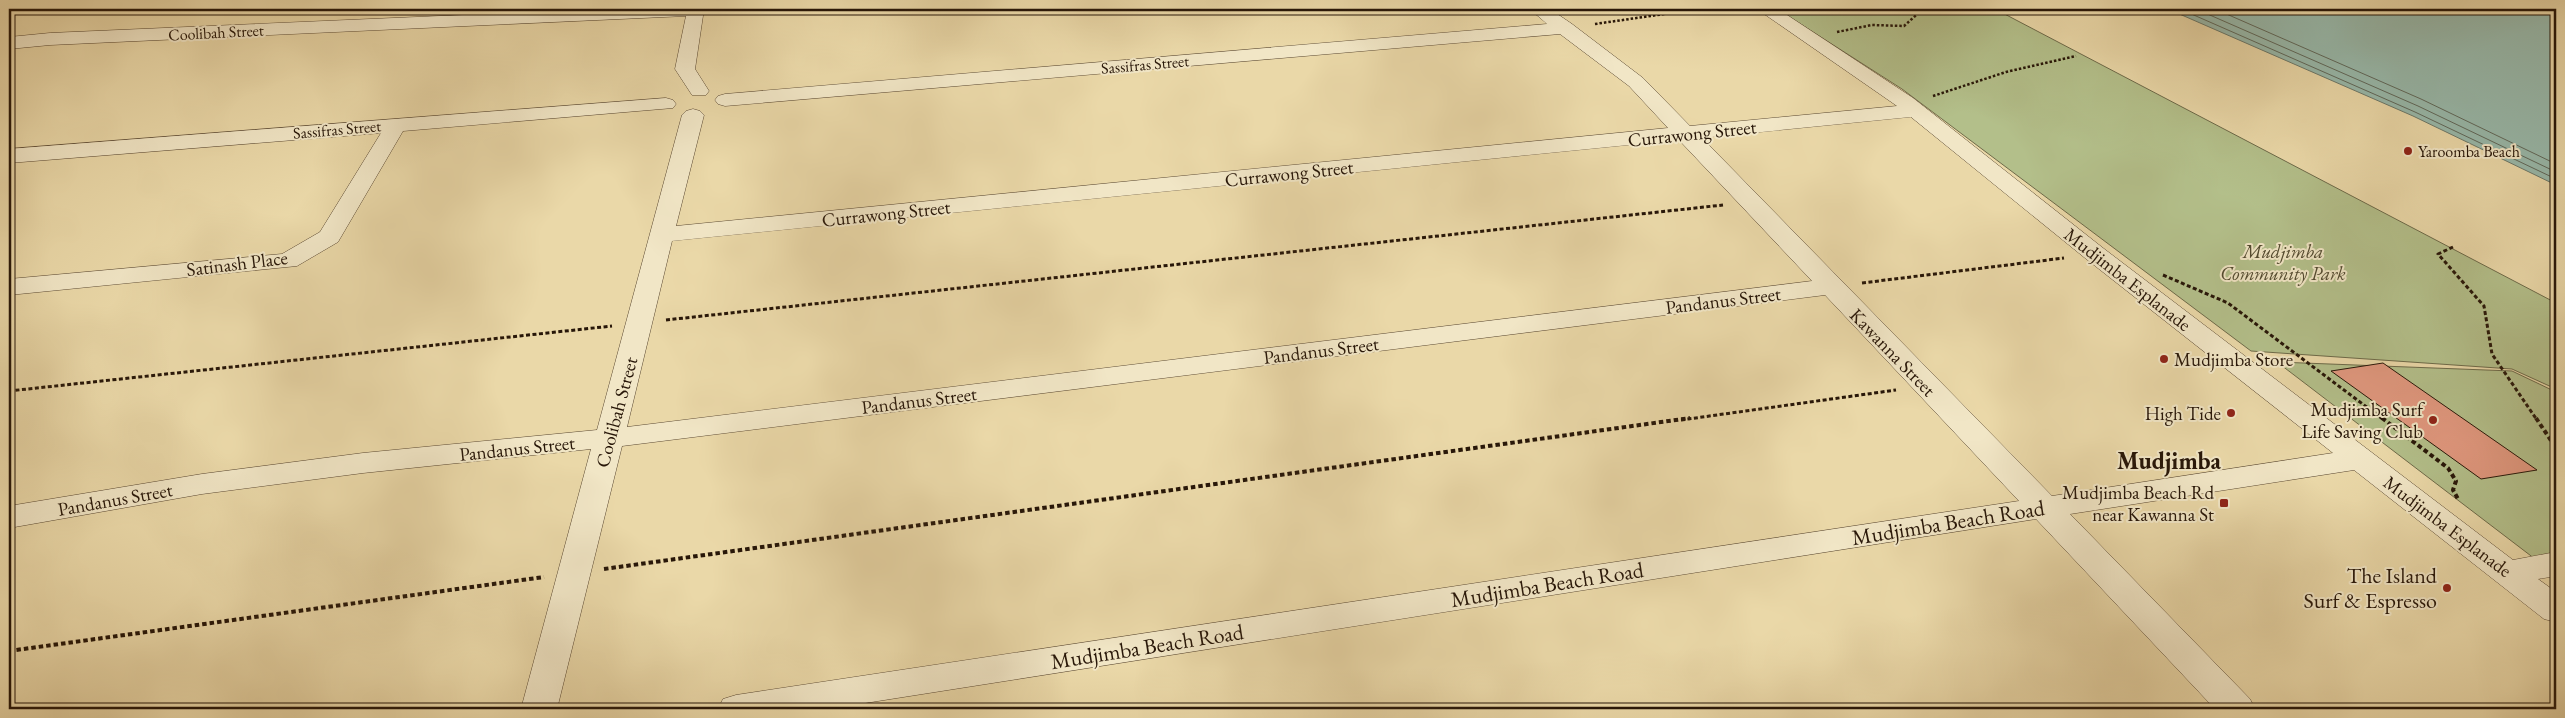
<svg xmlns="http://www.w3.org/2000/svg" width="2565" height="718" viewBox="0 0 2565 718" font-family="'EB Garamond',serif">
	<rect width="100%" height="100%" fill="#ead8a8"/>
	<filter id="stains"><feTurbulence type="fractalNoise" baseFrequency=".004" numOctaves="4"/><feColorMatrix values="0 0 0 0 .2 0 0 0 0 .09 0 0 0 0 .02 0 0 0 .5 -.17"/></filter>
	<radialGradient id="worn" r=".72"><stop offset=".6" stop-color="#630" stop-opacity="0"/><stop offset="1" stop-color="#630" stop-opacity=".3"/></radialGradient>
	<!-- green -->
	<g fill="#b3bf8a" stroke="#6d6a49">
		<path d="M 1777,9 L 1995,9 L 2556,303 L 2556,389 L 2512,369 L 2251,351 L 1902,89 Z"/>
		<path d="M 2277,362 L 2512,371 L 2556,392 L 2556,575 Z"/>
	</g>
	<!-- water -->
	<path fill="#98b9ab" stroke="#6b786a" d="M 2168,9 L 2556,9 L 2556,185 L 2413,116 Z"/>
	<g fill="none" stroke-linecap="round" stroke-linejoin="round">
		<!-- shore -->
		<g stroke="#60685a" stroke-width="1">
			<path d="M 2180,9 L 2415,112 L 2556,179"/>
			<path d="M 2196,9 L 2418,106 L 2556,172"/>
			<path d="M 2215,9 L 2421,99 L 2556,164"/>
		</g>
	</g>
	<!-- building -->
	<path fill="#e1987f" stroke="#271608" d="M 2383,363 L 2537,470 L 2481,479 L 2331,371 Z"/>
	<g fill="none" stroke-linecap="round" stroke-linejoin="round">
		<defs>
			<g id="minor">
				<path d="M 601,9 L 704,9 L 695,69 L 709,91 L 706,95 L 692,95 L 675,69 L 686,16 L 50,45 L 9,49 L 9,37 L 50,33 Z"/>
				<path d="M 1530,9 L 1550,9 L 1572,24 L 1643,78 L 1690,126 L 1897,106 L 1757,9 L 1778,9 L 1913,98 L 2103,248 L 2513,560 L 2556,552 L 2556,576 L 2538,579 L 2556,592 L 2556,622 L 2544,619 L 2354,470 L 2070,514 L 2250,699 L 2255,709 L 2215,709 L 2036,519 L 827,709 L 718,709 L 723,699 L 736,695 L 2019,501 L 1825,295 L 622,446 L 557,709 L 521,709 L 591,449 L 363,473 L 202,494 L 9,528 L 9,506 L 202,474 L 363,453 L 597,430 L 682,115 L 686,111 L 693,109 L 700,111 L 704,115 L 676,226 L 1668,128 L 1629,86 L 1560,34 L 725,106 L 718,104 L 715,100 L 718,96 L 725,94 L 1547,24 ZM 1911,117 L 2085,258 L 2333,453 L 2052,496 L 1702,138 ZM 1679,140 L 1812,281 L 627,427 L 672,241 Z"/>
				<path d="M 666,98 L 673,100 L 676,104 L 673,108 L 403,131 L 338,242 L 297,266 L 9,295 L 9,279 L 282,254 L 320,232 L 381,133 L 9,163 L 9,149 Z"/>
			</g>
		</defs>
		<!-- minor casing -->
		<use href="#minor" stroke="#584630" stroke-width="1"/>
		<!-- path-far2 -->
		<g stroke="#271608" stroke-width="2.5" stroke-dasharray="2.5 2" stroke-linecap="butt">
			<path d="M 1595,24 L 1699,9"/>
			<path d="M 1837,32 L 1872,25 L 1904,26 L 1923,9"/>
			<path d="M 1933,96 L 2006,72 L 2076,56"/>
		</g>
		<!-- path-far1 -->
		<g stroke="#271608" stroke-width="3" stroke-dasharray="4 2.5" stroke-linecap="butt">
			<path d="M 2453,247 L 2438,254 L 2484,306 L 2492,354 L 2537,420"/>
			<path d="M 2163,275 L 2228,303 L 2384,420"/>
			<path d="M 1862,283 L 2064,258"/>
			<path d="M 666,320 L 1723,205"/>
			<path d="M 9,391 L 612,326"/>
			<path d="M 1681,420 L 1896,390"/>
		</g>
		<!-- path -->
		<g stroke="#271608" stroke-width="4" stroke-dasharray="4.5 3" stroke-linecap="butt">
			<path d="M 2382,418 L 2448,468 L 2456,481 L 2453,490 L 2458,499"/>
			<path d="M 2536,418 L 2556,448"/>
			<path d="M 604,569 L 1690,418"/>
			<path d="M 9,651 L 544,577"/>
		</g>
		<!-- minor -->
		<use href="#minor" fill="#f1e6c6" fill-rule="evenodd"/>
	</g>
	<!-- markers -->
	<g fill="#8f2418" stroke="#f1e6c6" stroke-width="2">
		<circle cx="2408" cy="151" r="5"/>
		<circle cx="2164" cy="359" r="5"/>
		<circle cx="2231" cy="413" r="5"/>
		<circle cx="2433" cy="420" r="5"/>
		<rect x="2219" y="498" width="10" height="10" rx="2.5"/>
		<circle cx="2447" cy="588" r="5"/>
	</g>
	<g text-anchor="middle" stroke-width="4" stroke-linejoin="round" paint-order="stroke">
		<!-- far-street labels -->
		<g font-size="16" fill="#271608" stroke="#f1e6c6">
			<text transform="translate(216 32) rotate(-3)" y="6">Coolibah Street</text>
			<text transform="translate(1145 64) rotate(-5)" y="6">Sassifras Street</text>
			<text transform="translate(337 129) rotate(-5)" y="6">Sassifras Street</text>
		</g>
		<!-- far-poi labels -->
		<g font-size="16" fill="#271608" stroke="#f1e6c6" text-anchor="start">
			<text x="2418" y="157">Yaroomba Beach</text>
		</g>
		<!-- street labels -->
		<g font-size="19" fill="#271608" stroke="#f1e6c6">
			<text transform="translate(1692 133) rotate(-6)" y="7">Currawong Street</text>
			<text transform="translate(1289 173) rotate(-6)" y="7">Currawong Street</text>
			<text transform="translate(886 213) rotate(-6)" y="7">Currawong Street</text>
			<text transform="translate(237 263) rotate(-7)" y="7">Satinash Place</text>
			<text transform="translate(2128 279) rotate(38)" y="7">Mudjimba Esplanade</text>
			<text transform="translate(1723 300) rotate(-7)" y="7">Pandanus Street</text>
			<text transform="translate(1321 350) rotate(-7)" y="7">Pandanus Street</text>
			<text transform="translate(1893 352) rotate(46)" y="7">Kawanna Street</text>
			<text transform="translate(919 400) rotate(-7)" y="7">Pandanus Street</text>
			<text transform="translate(616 412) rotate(-75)" y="7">Coolibah Street</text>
			<text transform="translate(517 448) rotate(-6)" y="7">Pandanus Street</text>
			<text transform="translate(115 499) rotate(-10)" y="7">Pandanus Street</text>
			<text transform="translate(2448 526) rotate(37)" y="7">Mudjimba Esplanade</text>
		</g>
		<!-- park labels -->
		<g font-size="19" font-style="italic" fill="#51492f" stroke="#f1e6c6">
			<text x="2283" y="258">Mudjimba<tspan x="2283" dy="22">Community Park</tspan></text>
		</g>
		<!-- poi labels -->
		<g font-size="19" fill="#271608" stroke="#f1e6c6" text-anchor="end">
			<text x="2174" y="366" text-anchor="start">Mudjimba Store</text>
			<text x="2423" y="416">Mudjimba Surf<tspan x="2423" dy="22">Life Saving Club</tspan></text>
			<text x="2221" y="420">High Tide</text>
			<text x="2214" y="499">Mudjimba Beach Rd<tspan x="2214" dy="22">near Kawanna St</tspan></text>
		</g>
		<!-- near-street labels -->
		<g font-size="22" fill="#271608" stroke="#f1e6c6">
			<text transform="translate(1948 522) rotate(-9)" y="8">Mudjimba Beach Road</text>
			<text transform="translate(1547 584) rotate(-9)" y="8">Mudjimba Beach Road</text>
			<text transform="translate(1147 646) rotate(-9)" y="8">Mudjimba Beach Road</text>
		</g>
		<!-- near-poi labels -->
		<g font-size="22" fill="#271608" stroke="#f1e6c6" text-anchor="end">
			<text x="2437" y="583">The Island<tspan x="2437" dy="25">Surf &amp; Espresso</tspan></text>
		</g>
		<!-- district labels -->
		<g font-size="24" font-weight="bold" fill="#271608" stroke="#f1e6c6">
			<text x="2169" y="469">Mudjimba</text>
		</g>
	</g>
	<!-- margin -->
	<rect width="2565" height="718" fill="none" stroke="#ead8a8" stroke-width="30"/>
	<rect x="10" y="10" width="2545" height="698" fill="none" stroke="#271608" stroke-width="2.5"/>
	<rect x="15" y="15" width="2535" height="688" fill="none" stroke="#271608"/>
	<rect width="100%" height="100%" filter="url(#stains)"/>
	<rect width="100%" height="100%" fill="url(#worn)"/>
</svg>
